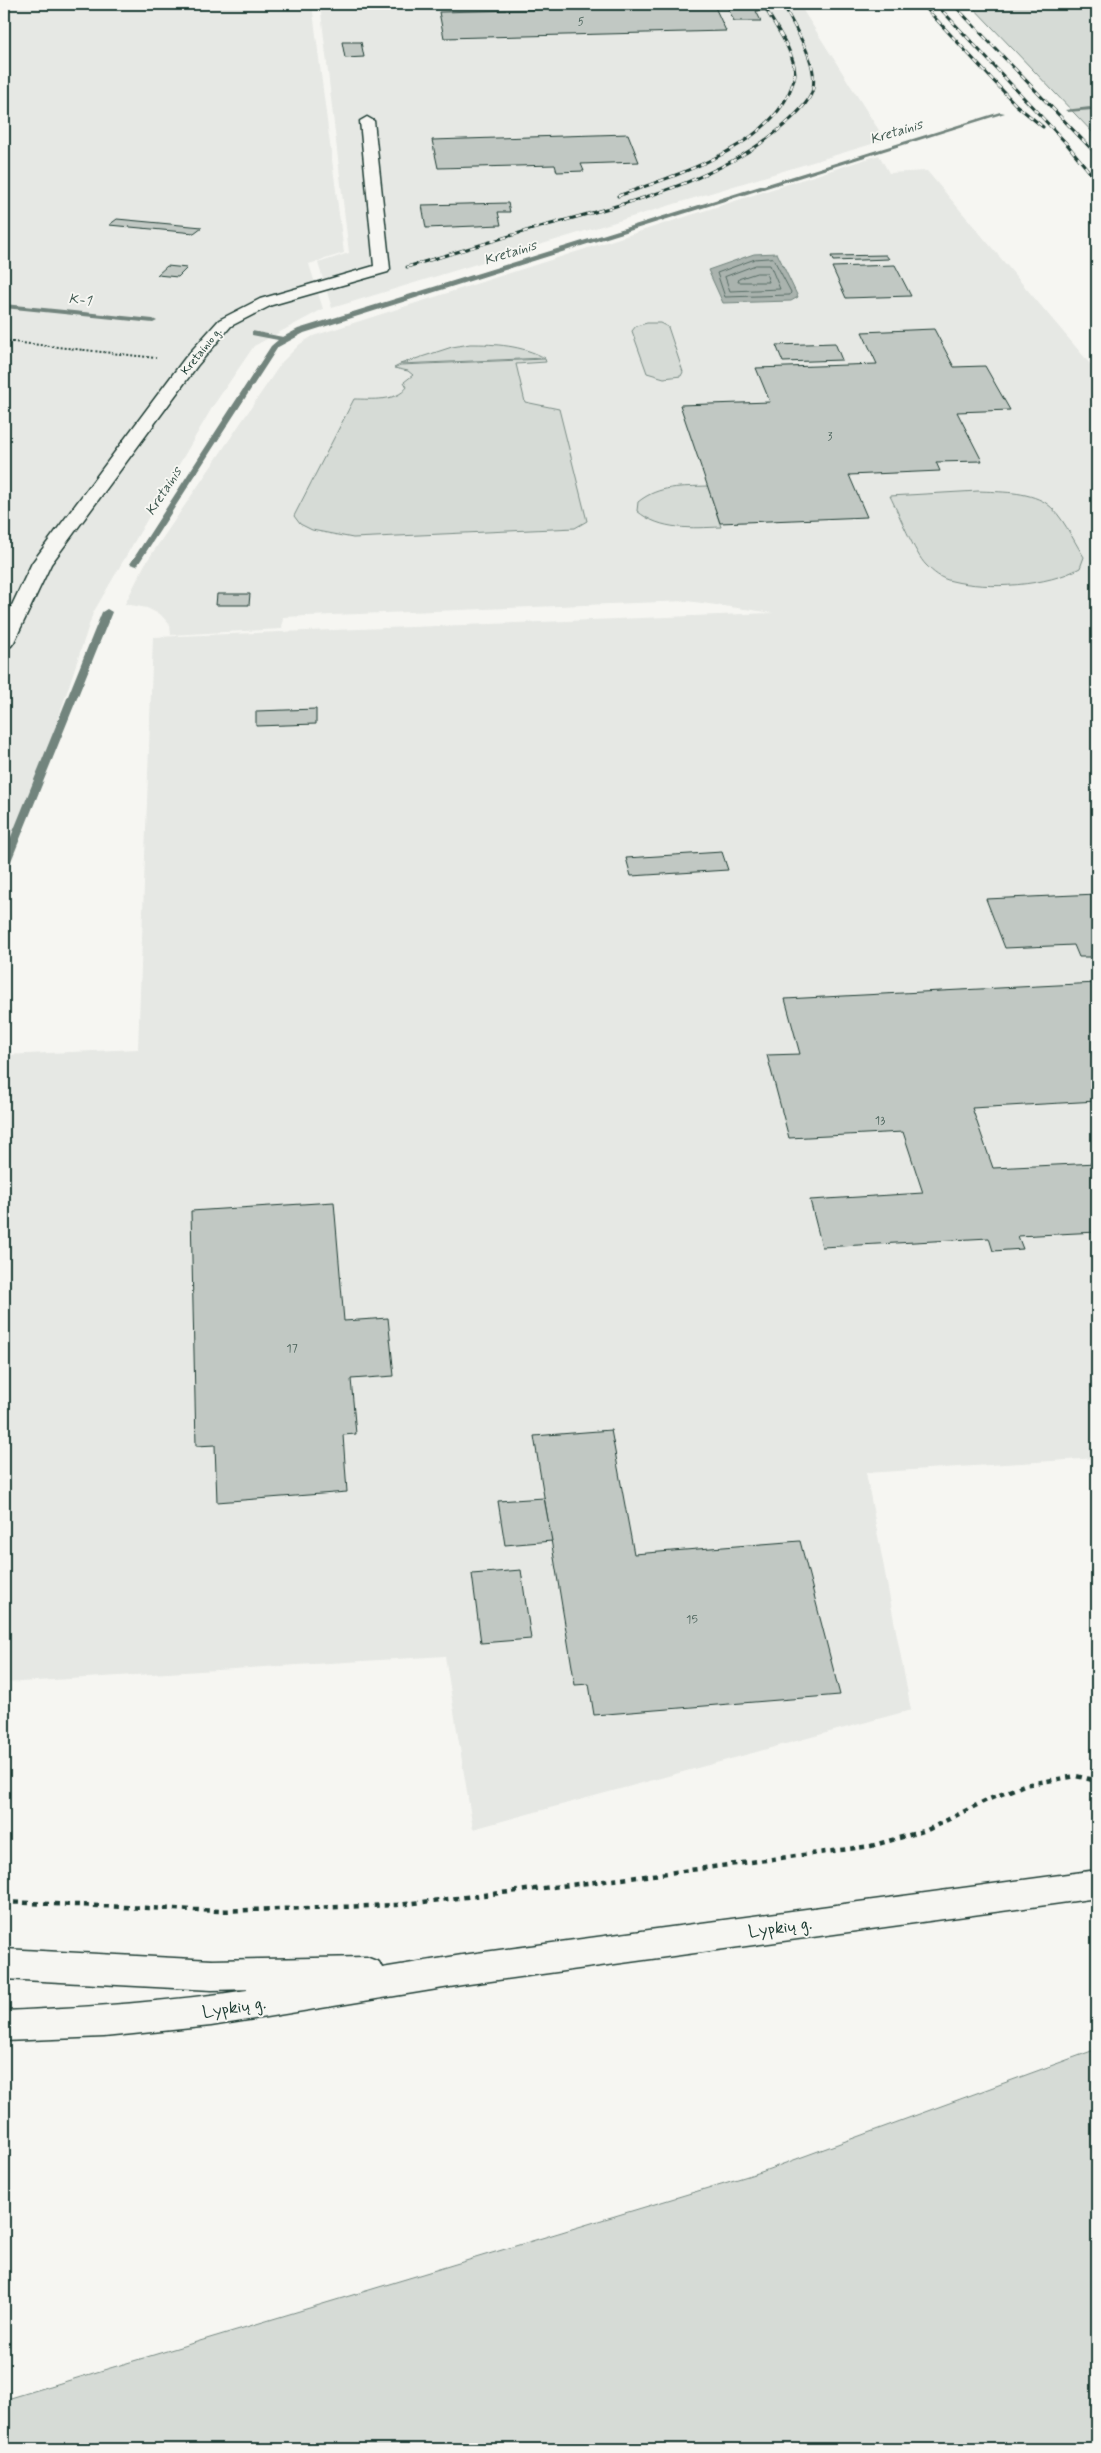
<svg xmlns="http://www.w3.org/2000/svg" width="1101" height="2453" viewBox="0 0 1101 2453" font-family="Mynerve,sans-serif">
	<rect width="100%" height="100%" fill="#f6f6f2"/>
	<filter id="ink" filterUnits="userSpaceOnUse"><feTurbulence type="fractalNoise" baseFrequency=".02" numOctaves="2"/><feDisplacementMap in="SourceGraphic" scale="10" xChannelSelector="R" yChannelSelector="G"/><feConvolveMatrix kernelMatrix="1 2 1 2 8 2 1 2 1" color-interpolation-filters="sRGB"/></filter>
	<g filter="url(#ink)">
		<!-- built -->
		<g fill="#e6e8e4">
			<path d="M 4,4 L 312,4 L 344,253 L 309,264 L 323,309 L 254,346 L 213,406 L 93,613 L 4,883 Z"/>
			<path d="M 320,4 L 799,4 L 885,140 L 332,308 L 318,263 L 349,253 Z"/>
			<path d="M 879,155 L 889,173 L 927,171 L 1097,372 L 1097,1458 L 866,1473 L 911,1710 L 473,1829 L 445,1656 L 4,1683 L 4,1055 L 138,1049 L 153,637 L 773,613 L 687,601 L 283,617 L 282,629 L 171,635 L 170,625 L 161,615 L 147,608 L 125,604 L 145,564 L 282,362 L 300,344 L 313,336 Z"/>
		</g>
		<!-- green -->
		<g fill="#d6dbd6" stroke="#7a8c85">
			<path d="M 970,4 L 1097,4 L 1097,137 Z"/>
			<path d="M 647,323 L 660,323 L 668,327 L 683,372 L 681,376 L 664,378 L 647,373 L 632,331 L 636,326 Z"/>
			<path d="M 470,344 C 496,344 521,345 545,358 L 400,364 L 452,347 Z"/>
			<path d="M 545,359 L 546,362 L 516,364 L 525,402 L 559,409 L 587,521 L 575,528 L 353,538 L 312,530 L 300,524 L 294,516 L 354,399 C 371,399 397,402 407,387 L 404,382 L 413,375 L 408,371 L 394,368 L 400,365 Z"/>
			<path d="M 708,486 L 721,527 C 692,528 661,531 637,511 L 638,502 C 659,485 682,487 708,486 Z"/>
			<path d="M 978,491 C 999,492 1027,491 1046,503 C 1062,514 1073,540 1084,557 L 1080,568 C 1048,586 988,590 952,581 C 941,579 933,572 926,565 C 915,554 898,512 890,496 Z"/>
			<path d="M 1097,2049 L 1097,2449 L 4,2449 L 4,2400 L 761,2172 Z"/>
		</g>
		<!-- water -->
		<path fill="#aab3ae" stroke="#72847d" d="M 777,253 L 798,297 L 791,301 L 723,303 L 708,270 L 754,254 Z"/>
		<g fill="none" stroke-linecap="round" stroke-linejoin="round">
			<!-- shore -->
			<g stroke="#576c65" stroke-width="1">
				<path d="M 773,258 L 791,292 L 790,295 L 725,297 L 717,273 L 755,259 Z"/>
				<path d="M 756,265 L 770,265 L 780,289 L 730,291 L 725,277 Z"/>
				<path d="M 757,273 L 766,273 L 769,282 L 738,282 L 739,279 Z"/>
			</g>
			<!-- stream -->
			<g fill="#72847d" fill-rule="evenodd">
				<path d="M 1090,107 L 1092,110 L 1068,112 L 1065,110 Z"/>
				<path d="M 1000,112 L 1005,113 L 304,333 L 278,347 L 137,566 L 130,564 L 271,346 L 278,340 L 252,335 L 252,331 L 283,337 L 298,329 Z"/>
				<path d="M 4,304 L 153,319 L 157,321 L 153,323 L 4,308 Z"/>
				<path d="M 107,609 L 112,612 L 9,866 L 4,869 L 4,854 L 102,612 Z"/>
			</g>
		</g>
		<!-- building -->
		<g fill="#c1c8c3" stroke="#1f3d34">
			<path d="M 726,4 L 775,4 L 778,10 L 756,11 L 761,21 L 734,21 Z"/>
			<path d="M 714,5 L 726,31 L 444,38 L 439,12 Z"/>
			<path d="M 342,42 L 361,42 L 364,57 L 345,58 Z"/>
			<path d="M 628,134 L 639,162 L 581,164 L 584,171 L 557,172 L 555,165 L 438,168 L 432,140 Z"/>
			<path d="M 508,203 L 510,212 L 498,212 L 501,225 L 426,228 L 422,205 Z"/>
			<path d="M 117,219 L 202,227 L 194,233 L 109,225 Z"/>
			<path d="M 886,255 L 889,259 L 833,261 L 831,256 Z"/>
			<path d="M 895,265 L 911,296 L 846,298 L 832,267 Z"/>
			<path d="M 167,266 L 187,268 L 178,277 L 157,275 Z"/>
			<path d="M 934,329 L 954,367 L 985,366 L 1010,410 L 957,412 L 982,461 L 936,462 L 940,471 L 849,475 L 867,517 L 720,523 L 680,405 L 770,402 L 756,368 L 877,364 L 862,332 Z"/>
			<path d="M 835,343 L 842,360 L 783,362 L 776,345 Z"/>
			<path d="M 217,594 L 250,594 L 249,605 L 216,605 Z"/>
			<path d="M 316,709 L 316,724 L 256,726 L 256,711 Z"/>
			<path d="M 722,852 L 728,870 L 631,876 L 626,858 Z"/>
			<path d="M 1097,894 L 1097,957 L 1079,957 L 1074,945 L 1005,948 L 986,899 Z"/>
			<path d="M 1097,983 L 1097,1101 L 972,1108 L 993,1168 L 1097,1163 L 1097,1232 L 1018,1236 L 1023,1249 L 993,1251 L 989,1238 L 822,1247 L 810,1200 L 923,1193 L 903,1132 L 789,1138 L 767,1055 L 800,1054 L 785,999 Z"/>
			<path d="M 334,1202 L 344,1321 L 388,1318 L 394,1376 L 351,1379 L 356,1434 L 343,1435 L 347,1492 L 217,1502 L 215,1445 L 196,1446 L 191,1211 Z"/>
			<path d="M 611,1430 L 634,1554 L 800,1541 L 840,1695 L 594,1715 L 589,1684 L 575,1685 L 534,1436 Z"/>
			<path d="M 544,1498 L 552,1541 L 505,1545 L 498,1501 Z"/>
			<path d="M 521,1570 L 531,1639 L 481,1643 L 472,1574 Z"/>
		</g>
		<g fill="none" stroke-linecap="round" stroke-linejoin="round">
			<defs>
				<g id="street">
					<path d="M 367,117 L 374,121 L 390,269 L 388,272 L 272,305 L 231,326 L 197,366 L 51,564 L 14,642 L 11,646 L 4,648 L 4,622 L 32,563 L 185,358 L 219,320 L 260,299 L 374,266 L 360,121 Z"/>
					<path d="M 1097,1870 L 1097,1898 L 462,1985 L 211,2026 L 104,2037 L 4,2041 L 4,2011 C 88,2007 171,2002 254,1989 L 212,1990 L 4,1979 L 4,1949 L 212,1960 L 366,1957 L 379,1962 L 382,1968 L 462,1955 Z"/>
				</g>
			</defs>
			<!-- street casing -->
			<use href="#street" stroke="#1f3d34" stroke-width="3"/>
			<!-- path-far1 -->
			<path stroke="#1f3d34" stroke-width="2" stroke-dasharray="2 2" stroke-linecap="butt" d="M 4,341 L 156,358"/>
			<!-- path -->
			<path stroke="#1f3d34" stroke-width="4.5" stroke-dasharray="5 5" stroke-linecap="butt" d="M 4,1902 L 220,1911 L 397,1905 L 630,1878 L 871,1846 L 927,1830 L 987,1800 L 1024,1785 L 1076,1776 L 1097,1781"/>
			<!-- street -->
			<use href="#street" fill="#f6f6f2" fill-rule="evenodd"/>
			<defs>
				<g id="rail">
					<path d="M 922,4 L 1016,105 L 1043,127"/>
					<path d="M 936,4 L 1066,143 L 1097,181"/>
					<path d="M 953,4 L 1097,155"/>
					<path d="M 618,196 C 673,176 769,148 791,88 C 793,83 795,78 795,73 C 794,52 777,29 767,11"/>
					<path d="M 407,267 C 447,255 487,243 526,231 C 617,205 721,185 791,119 C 799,111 811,100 813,88 C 818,61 794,28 783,4"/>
				</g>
			</defs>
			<!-- rail casing -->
			<use href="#rail" stroke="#1f3d34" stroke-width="3"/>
			<!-- rail -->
			<use href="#rail" stroke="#f6f6f2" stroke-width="2" stroke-dasharray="5.5" stroke-linecap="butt"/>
		</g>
	</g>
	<g text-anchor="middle" stroke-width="4" stroke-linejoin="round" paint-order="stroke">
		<!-- far-number labels -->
		<g font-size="11" fill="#486058">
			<text x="581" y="25">5</text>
			<text x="830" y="440">3</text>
		</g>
		<!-- far-street labels -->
		<g font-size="12" fill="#1f3d34" stroke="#f6f6f2">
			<text transform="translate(201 351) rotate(-51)" y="4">Kretainio g.</text>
		</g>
		<!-- number labels -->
		<g font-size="12" fill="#486058">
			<text x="880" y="1124">13</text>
			<text x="292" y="1352">17</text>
			<text x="692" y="1623">15</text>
		</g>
		<!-- far-water labels -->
		<g font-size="14" font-style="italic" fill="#425a52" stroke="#f6f6f2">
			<text transform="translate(896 131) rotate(-17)" y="5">Kretainis</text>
			<text transform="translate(510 252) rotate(-17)" y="5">Kretainis</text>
			<text transform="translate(80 299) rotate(6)" y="5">K-1</text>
			<text transform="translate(163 491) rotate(-57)" y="5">Kretainis</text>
		</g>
		<!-- near-street labels -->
		<g font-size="18" fill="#1f3d34" stroke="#f6f6f2">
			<text transform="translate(780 1927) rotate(-8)" y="6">Lypkių g.</text>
			<text transform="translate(234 2007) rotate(-9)" y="6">Lypkių g.</text>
		</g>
	</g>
	<!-- margin -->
	<rect width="1101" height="2453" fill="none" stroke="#f6f6f2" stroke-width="20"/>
	<rect x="10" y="10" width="1081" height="2433" fill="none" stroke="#1f3d34" stroke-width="2" filter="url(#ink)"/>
</svg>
